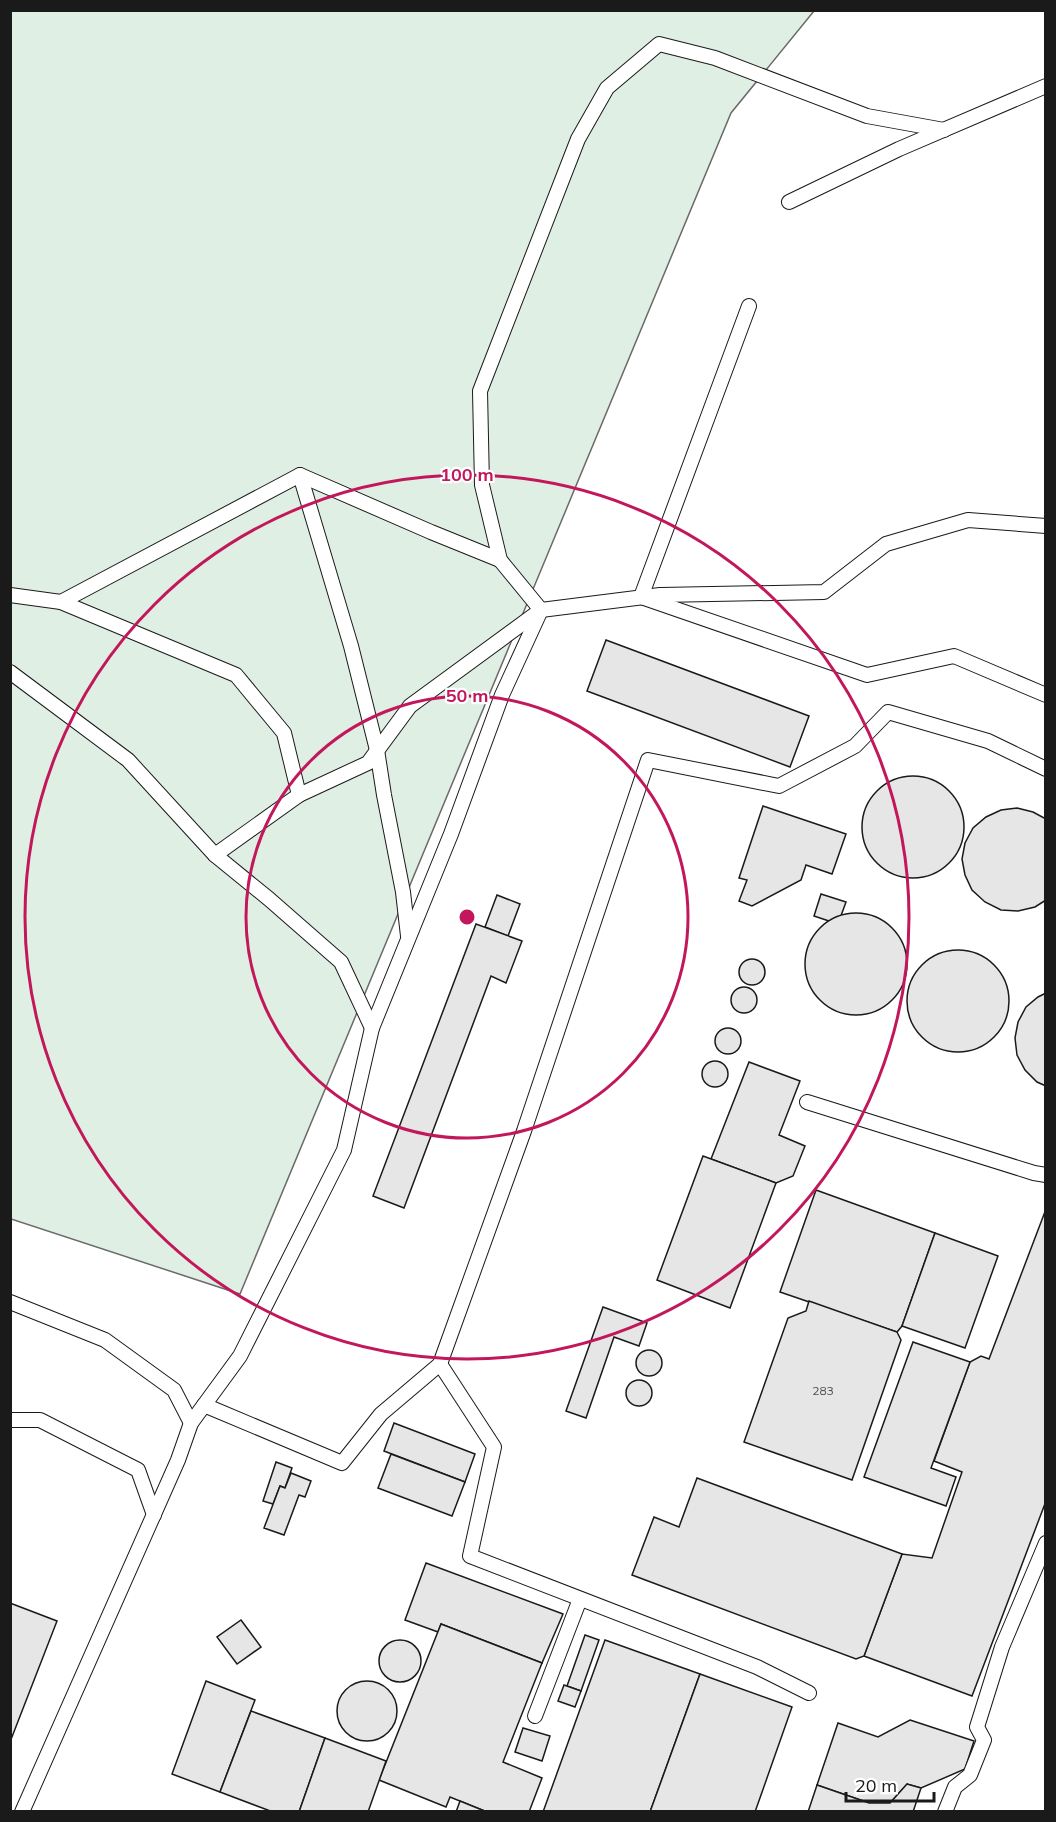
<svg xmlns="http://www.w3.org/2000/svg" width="1056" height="1822" viewBox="0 0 1056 1822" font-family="Mulish,sans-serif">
	<rect width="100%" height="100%" fill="#fff"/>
	<!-- green -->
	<path fill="#e0efe3" stroke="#6a6a6a" stroke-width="1.5" d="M 11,11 L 814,11 L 731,113 L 240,1294 L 11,1219 Z"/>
	<!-- building -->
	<g fill="#e6e6e6" stroke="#1a1a1a" stroke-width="1.5">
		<path d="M 606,640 L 809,716 L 790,767 L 587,691 Z"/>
		<circle cx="913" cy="827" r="51"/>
		<path d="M 763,806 L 846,834 L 832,874 L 806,865 L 801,880 L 752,906 L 739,901 L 747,880 L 739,878 Z"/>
		<path d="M 1017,808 L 1033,812 L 1046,819 L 1046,900 L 1035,907 L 1018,911 L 1001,910 L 985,902 L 972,890 L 965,875 L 962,859 L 965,843 L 973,828 L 986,817 L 1001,810 Z"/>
		<path d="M 821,894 L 846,902 L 838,924 L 814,916 Z"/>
		<path d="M 497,895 L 520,904 L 508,936 L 485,927 Z"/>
		<circle cx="856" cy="964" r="51"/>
		<path d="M 476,924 L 522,941 L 506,983 L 491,976 L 404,1208 L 373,1196 Z"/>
		<circle cx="958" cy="1001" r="51"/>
		<circle cx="752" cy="972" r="13"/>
		<circle cx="744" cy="1000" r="13"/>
		<path d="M 1046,993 L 1046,1086 L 1037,1082 L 1025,1070 L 1017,1055 L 1015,1038 L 1018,1022 L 1026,1007 L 1038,997 Z"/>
		<circle cx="728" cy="1041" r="13"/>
		<circle cx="715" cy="1074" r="13"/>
		<path d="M 749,1062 L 800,1081 L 779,1135 L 805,1146 L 793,1176 L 776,1183 L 711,1159 Z"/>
		<path d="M 703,1156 L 776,1183 L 730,1308 L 657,1280 Z"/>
		<path d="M 816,1190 L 935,1233 L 902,1326 L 897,1332 L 780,1292 Z"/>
		<path d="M 1046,1209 L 1046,1501 L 972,1696 L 864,1656 L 902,1554 L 932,1558 L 962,1472 L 934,1461 L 970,1362 L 981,1356 L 989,1359 Z"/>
		<path d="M 935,1233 L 998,1256 L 965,1348 L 902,1326 Z"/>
		<path d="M 809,1301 L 897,1332 L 901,1340 L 852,1480 L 744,1442 L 788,1318 L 806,1311 Z"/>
		<path d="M 603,1307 L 647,1323 L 639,1346 L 614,1337 L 586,1418 L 566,1411 Z"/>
		<path d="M 913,1342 L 970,1362 L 931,1468 L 956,1477 L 946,1506 L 864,1477 Z"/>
		<circle cx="649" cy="1363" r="13"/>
		<circle cx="639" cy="1393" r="13"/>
		<path d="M 394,1423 L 475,1454 L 465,1482 L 384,1451 Z"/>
		<path d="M 391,1454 L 465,1482 L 452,1516 L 378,1488 Z"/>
		<path d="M 276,1462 L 292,1468 L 285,1488 L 280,1486 L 273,1504 L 263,1501 Z"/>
		<path d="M 291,1473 L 311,1481 L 305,1497 L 299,1495 L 284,1535 L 264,1528 L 280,1486 L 285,1488 Z"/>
		<path d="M 697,1478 L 902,1554 L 864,1656 L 856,1659 L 632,1575 L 654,1517 L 679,1527 Z"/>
		<path d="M 426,1563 L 563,1614 L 542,1663 L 441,1624 L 438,1632 L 405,1620 Z"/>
		<path d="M 10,1603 L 57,1621 L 10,1742 Z"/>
		<path d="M 241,1620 L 261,1647 L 237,1664 L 217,1637 Z"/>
		<path d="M 441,1624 L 542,1663 L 503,1762 L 542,1778 L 529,1812 L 487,1812 L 450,1797 L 446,1807 L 379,1780 Z"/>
		<path d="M 585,1635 L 599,1640 L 581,1691 L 567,1686 Z"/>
		<circle cx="400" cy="1661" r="21"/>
		<path d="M 605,1640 L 700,1674 L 650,1812 L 543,1812 Z"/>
		<path d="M 700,1674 L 792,1707 L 755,1812 L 650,1812 Z"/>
		<circle cx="367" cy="1711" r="30"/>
		<path d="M 206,1681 L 255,1700 L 220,1792 L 172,1774 Z"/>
		<path d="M 564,1685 L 581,1691 L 575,1707 L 558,1701 Z"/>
		<path d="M 251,1711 L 325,1738 L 299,1812 L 273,1812 L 220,1792 Z"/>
		<path d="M 910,1720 L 974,1741 L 965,1769 L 921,1788 L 907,1784 L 890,1803 L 869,1803 L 817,1785 L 838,1723 L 878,1737 Z"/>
		<path d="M 523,1728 L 550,1736 L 542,1761 L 515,1752 Z"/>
		<path d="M 325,1738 L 386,1761 L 368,1812 L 299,1812 Z"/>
		<path d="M 907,1784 L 921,1788 L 913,1812 L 808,1812 L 817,1785 L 869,1803 L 890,1803 Z"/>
		<path d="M 460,1801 L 487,1812 L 456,1812 Z"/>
	</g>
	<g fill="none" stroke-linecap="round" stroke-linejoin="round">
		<defs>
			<g id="service">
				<path d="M 789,202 L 899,149 L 1046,86"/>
				<path d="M 749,306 L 641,597 L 867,675 L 954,656 L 1046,695"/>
				<path d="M 300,475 L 351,646 L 377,750 L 384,795 L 403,892 L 408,936"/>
				<path d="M 10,595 L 61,602 L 236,675 L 284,733 L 299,795 L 215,855 L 269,899 L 341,962 L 372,1028"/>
				<path d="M 61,602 L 300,475 L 431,532 L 500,560"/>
				<path d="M 10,672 L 128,760 L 215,855"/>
				<path d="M 299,795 L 368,763 L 410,706 L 541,610 L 660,595 L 824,592 L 886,544 L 968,520 L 1046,526"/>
				<path d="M 807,1102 L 1034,1173 L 1046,1175"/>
				<path d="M 10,1302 L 105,1340 L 174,1390 L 191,1423"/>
				<path d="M 440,1364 L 494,1447 L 470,1556 L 757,1667 L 809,1693"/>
				<path d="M 204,1405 L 342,1463 L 381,1414 L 440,1364 L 524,1131 L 648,760 L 779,786 L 855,746 L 888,712 L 988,741 L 1046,769"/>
				<path d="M 10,1420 L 40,1420 L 138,1470 L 154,1515"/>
				<path d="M 535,1716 L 580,1599"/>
				<path d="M 22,1812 L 178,1460 L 191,1423 L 240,1356 L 344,1150 L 372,1028 L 451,834 L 502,695 L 541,610 L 500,560 L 482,485 L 480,391 L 578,139 L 607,88 L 659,44 L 715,58 L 867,116 L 944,130"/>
				<path d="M 945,1812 L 955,1787 L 970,1775 L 984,1740 L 977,1727 L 1002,1647 L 1046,1543"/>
			</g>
		</defs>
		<!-- service casing -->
		<use href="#service" stroke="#1a1a1a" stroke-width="16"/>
		<!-- service -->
		<use href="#service" stroke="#fff" stroke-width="14"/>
	</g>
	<!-- distance rings -->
	<g fill="none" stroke="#c2185b" stroke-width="3">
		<circle cx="467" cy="917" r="221"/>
		<circle cx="467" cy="917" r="442"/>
	</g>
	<g text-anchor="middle" stroke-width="4.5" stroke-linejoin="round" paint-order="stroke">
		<!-- number labels -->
		<g font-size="12" fill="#4d4d4d">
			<text x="823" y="1395">283</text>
		</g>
	</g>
	<circle cx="467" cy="917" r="9" fill="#c2185b" stroke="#fff" stroke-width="3"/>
	<g font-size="18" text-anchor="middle" font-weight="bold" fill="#c2185b" stroke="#fff" stroke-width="4.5" stroke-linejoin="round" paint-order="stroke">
		<text x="467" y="481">100 m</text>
		<text x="467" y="702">50 m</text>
	</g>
	<!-- border -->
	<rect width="1056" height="1822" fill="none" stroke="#1a1a1a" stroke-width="24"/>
	<!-- scale -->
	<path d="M846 1792v9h88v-9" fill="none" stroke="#1a1a1a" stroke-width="3"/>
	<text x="855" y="1792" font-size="18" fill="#1a1a1a" stroke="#ffffff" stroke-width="4.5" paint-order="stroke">20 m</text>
</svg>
